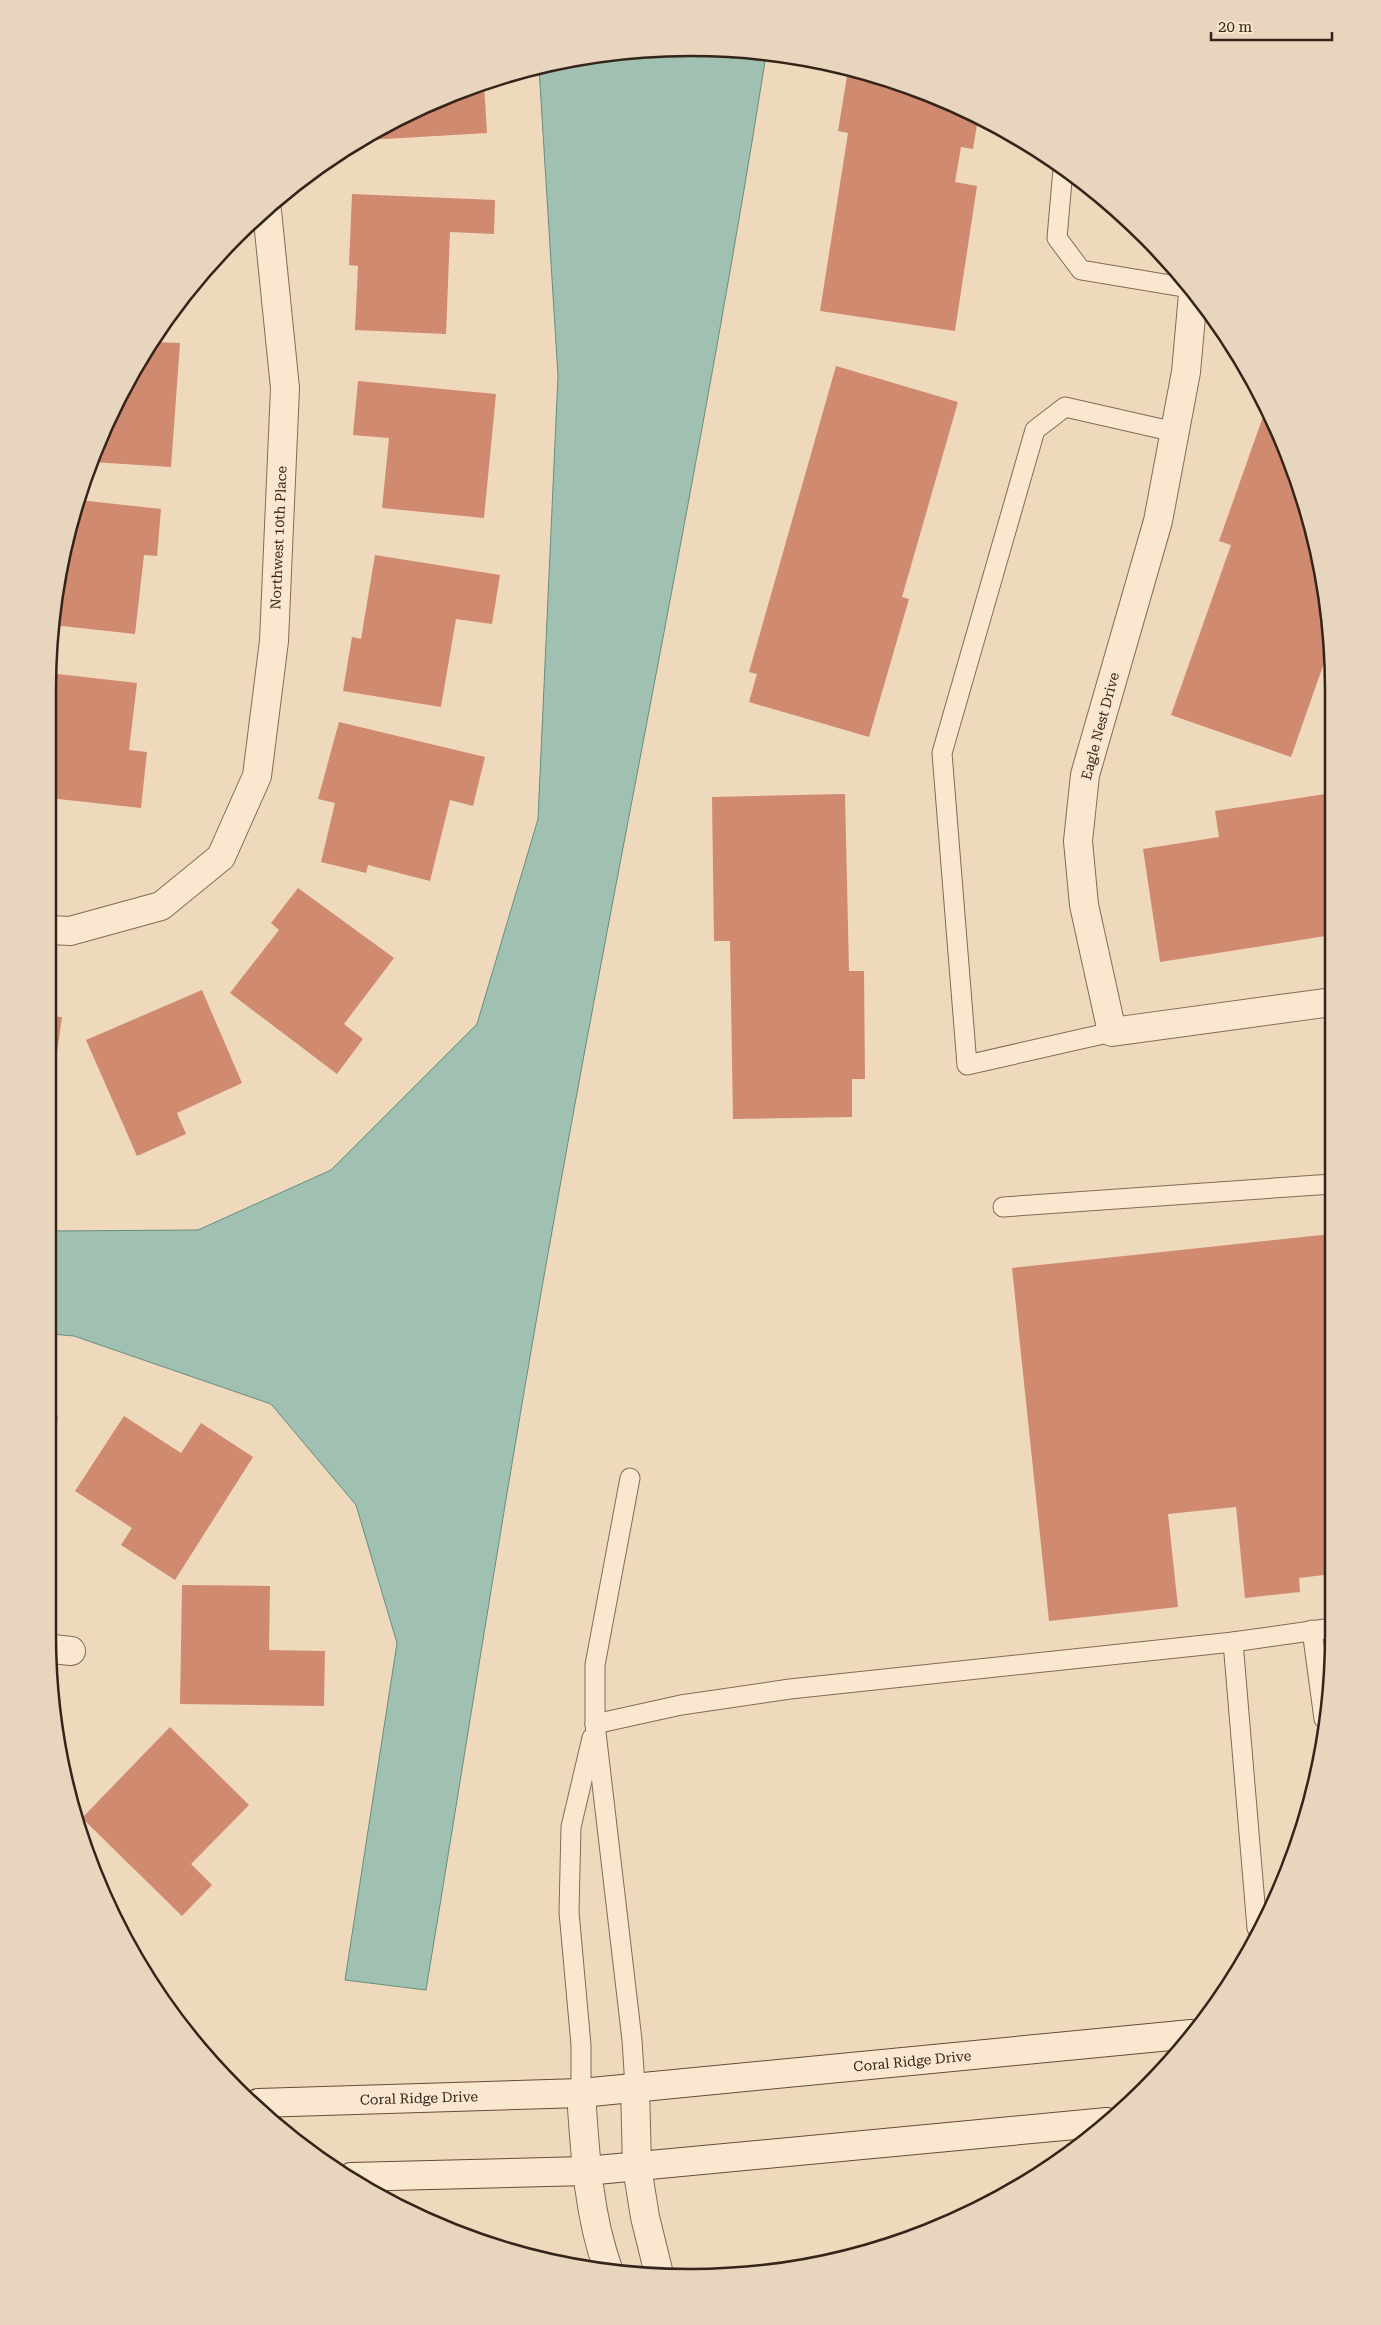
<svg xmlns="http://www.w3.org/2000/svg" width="1381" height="2325" viewBox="0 0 1381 2325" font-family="'Roboto Serif',serif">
	<rect width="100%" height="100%" fill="#efd9bc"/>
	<!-- water -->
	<path fill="#a0c0b2" stroke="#688d7f" d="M 691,48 L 766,55 C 706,436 627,813 559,1192 C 511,1457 470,1724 426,1990 L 345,1980 L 397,1643 L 356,1505 L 271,1404 L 74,1336 L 52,1334 L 51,1231 L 198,1230 L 331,1170 L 477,1024 L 538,819 L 558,376 L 539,68 L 565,60 Z"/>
	<!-- building -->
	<g fill="#cf8a70">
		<path d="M 848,70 L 937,97 L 978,118 L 973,149 L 961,147 L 955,182 L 977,186 L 955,331 L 820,311 L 848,133 L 838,131 Z"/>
		<path d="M 484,84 L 487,133 L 368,140 L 368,137 L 445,96 Z"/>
		<path d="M 352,194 L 495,200 L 494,234 L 450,232 L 446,334 L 355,330 L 358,266 L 349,265 Z"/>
		<path d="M 152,342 L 180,343 L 171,467 L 92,462 Z"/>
		<path d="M 836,366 L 958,402 L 902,597 L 909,599 L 869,737 L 749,702 L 757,674 L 749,672 Z"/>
		<path d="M 358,381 L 496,394 L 484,518 L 382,508 L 389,438 L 353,435 Z"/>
		<path d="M 1265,411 L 1312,524 L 1331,643 L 1291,757 L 1171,715 L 1231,545 L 1219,541 Z"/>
		<path d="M 79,500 L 161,509 L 157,556 L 144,555 L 135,634 L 53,625 Z"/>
		<path d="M 375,555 L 500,575 L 492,624 L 456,619 L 441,707 L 343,691 L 352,637 L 361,639 Z"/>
		<path d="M 49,673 L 137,683 L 129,750 L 147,752 L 141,808 L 49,798 Z"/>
		<path d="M 339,722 L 485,757 L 473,806 L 450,800 L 430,881 L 368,865 L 366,873 L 321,862 L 335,803 L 318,799 Z"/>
		<path d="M 1332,793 L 1332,935 L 1160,962 L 1143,849 L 1219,837 L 1215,811 Z"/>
		<path d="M 845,794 L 849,971 L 864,971 L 865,1079 L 852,1079 L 852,1117 L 733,1119 L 730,941 L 714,941 L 712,797 Z"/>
		<path d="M 298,888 L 394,958 L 344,1024 L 363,1039 L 337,1074 L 230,993 L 279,930 L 271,923 Z"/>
		<path d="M 202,990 L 242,1083 L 177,1113 L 186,1134 L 137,1156 L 86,1040 Z"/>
		<path d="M 50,1016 L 62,1017 L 52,1089 L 51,1089 Z"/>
		<path d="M 1331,1234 L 1332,1574 L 1299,1578 L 1300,1592 L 1245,1598 L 1236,1507 L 1168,1514 L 1178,1607 L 1049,1621 L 1012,1268 Z"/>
		<path d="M 52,1416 L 58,1416 L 53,1460 L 52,1460 Z"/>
		<path d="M 124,1416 L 181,1453 L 201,1423 L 253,1457 L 175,1580 L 121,1545 L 132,1528 L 75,1491 Z"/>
		<path d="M 182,1585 L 270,1586 L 269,1650 L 325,1651 L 324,1706 L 180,1704 Z"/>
		<path d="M 170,1727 L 249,1805 L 191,1864 L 212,1885 L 182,1916 L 82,1818 Z"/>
	</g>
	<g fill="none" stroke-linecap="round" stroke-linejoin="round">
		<defs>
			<g id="lane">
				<path d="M 1063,169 L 1057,238 L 1081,270 L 1189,288"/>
				<path d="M 1112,1032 L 967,1065 L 942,753 L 1035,430 L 1065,407 L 1175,432"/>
				<path d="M 1003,1207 L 1332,1184"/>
				<path d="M 630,1478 L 595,1665 L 595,1724 L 632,2040 L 635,2087"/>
				<path d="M 1312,1630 L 1324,1719"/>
				<path d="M 1233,1642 L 1257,1928"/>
				<path d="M 595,1724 L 681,1705 L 790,1689 L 1233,1642 L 1332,1628"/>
				<path d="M 581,2093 L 581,2045 L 569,1912 L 571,1827 L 592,1738"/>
			</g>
			<g id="street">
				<path d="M 1193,294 L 1186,372 L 1158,521 L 1085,775 L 1078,841 L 1084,905 L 1112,1032 L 1332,1002"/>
				<path id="s1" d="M 50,930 L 70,931 L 161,906 L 221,857 L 257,776 L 274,641 L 285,388 L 267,211"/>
				<path d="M 53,1649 L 71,1651"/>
				<path d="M 635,2087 L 637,2167 L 645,2217 L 659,2274"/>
				<path d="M 581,2093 C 585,2152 588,2213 608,2269"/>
			</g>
			<g id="secondary">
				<path id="s2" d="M 258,2103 L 581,2093 L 1191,2034"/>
				<path d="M 351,2177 L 586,2171 L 1107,2122"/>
			</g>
		</defs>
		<!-- lane casing -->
		<use href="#lane" stroke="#876955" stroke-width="21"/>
		<!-- street casing -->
		<use href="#street" stroke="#876955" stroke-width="30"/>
		<!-- secondary casing -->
		<use href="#secondary" stroke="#684a38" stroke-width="30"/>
		<!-- lane -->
		<use href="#lane" stroke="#fae7cf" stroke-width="19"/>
		<!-- street -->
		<use href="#street" stroke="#fae7cf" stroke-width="28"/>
		<!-- secondary -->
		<use href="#secondary" stroke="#fae7cf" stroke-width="28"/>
	</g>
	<g text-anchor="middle" stroke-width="4" stroke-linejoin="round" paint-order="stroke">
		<!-- street labels -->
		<g font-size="14" fill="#35241a" stroke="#f6e4cc">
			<text dy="5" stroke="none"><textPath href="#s1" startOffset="520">Northwest 10th Place</textPath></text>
			<text transform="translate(1100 726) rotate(-75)" y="5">Eagle Nest Drive</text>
			<text dy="5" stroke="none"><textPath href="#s2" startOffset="656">Coral Ridge Drive</textPath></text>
			<text dy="5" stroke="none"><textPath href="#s2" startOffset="161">Coral Ridge Drive</textPath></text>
		</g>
	</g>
	<!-- crop -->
	<path d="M0 0H1381V2325H0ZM690 56H691A634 634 0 0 1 1325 690V1635A634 634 0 0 1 691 2269H690A634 634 0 0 1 56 1635V690A634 634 0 0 1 690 56Z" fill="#e7d5be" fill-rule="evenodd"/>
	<path fill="none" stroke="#35241a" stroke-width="2.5" d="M690 56H691A634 634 0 0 1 1325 690V1635A634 634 0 0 1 691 2269H690A634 634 0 0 1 56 1635V690A634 634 0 0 1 690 56Z"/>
	<!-- scale -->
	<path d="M1211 32v8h121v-8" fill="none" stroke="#35241a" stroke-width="2.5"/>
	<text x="1218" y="32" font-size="15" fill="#35241a" stroke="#f6e4cc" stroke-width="4" paint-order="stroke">20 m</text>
</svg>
